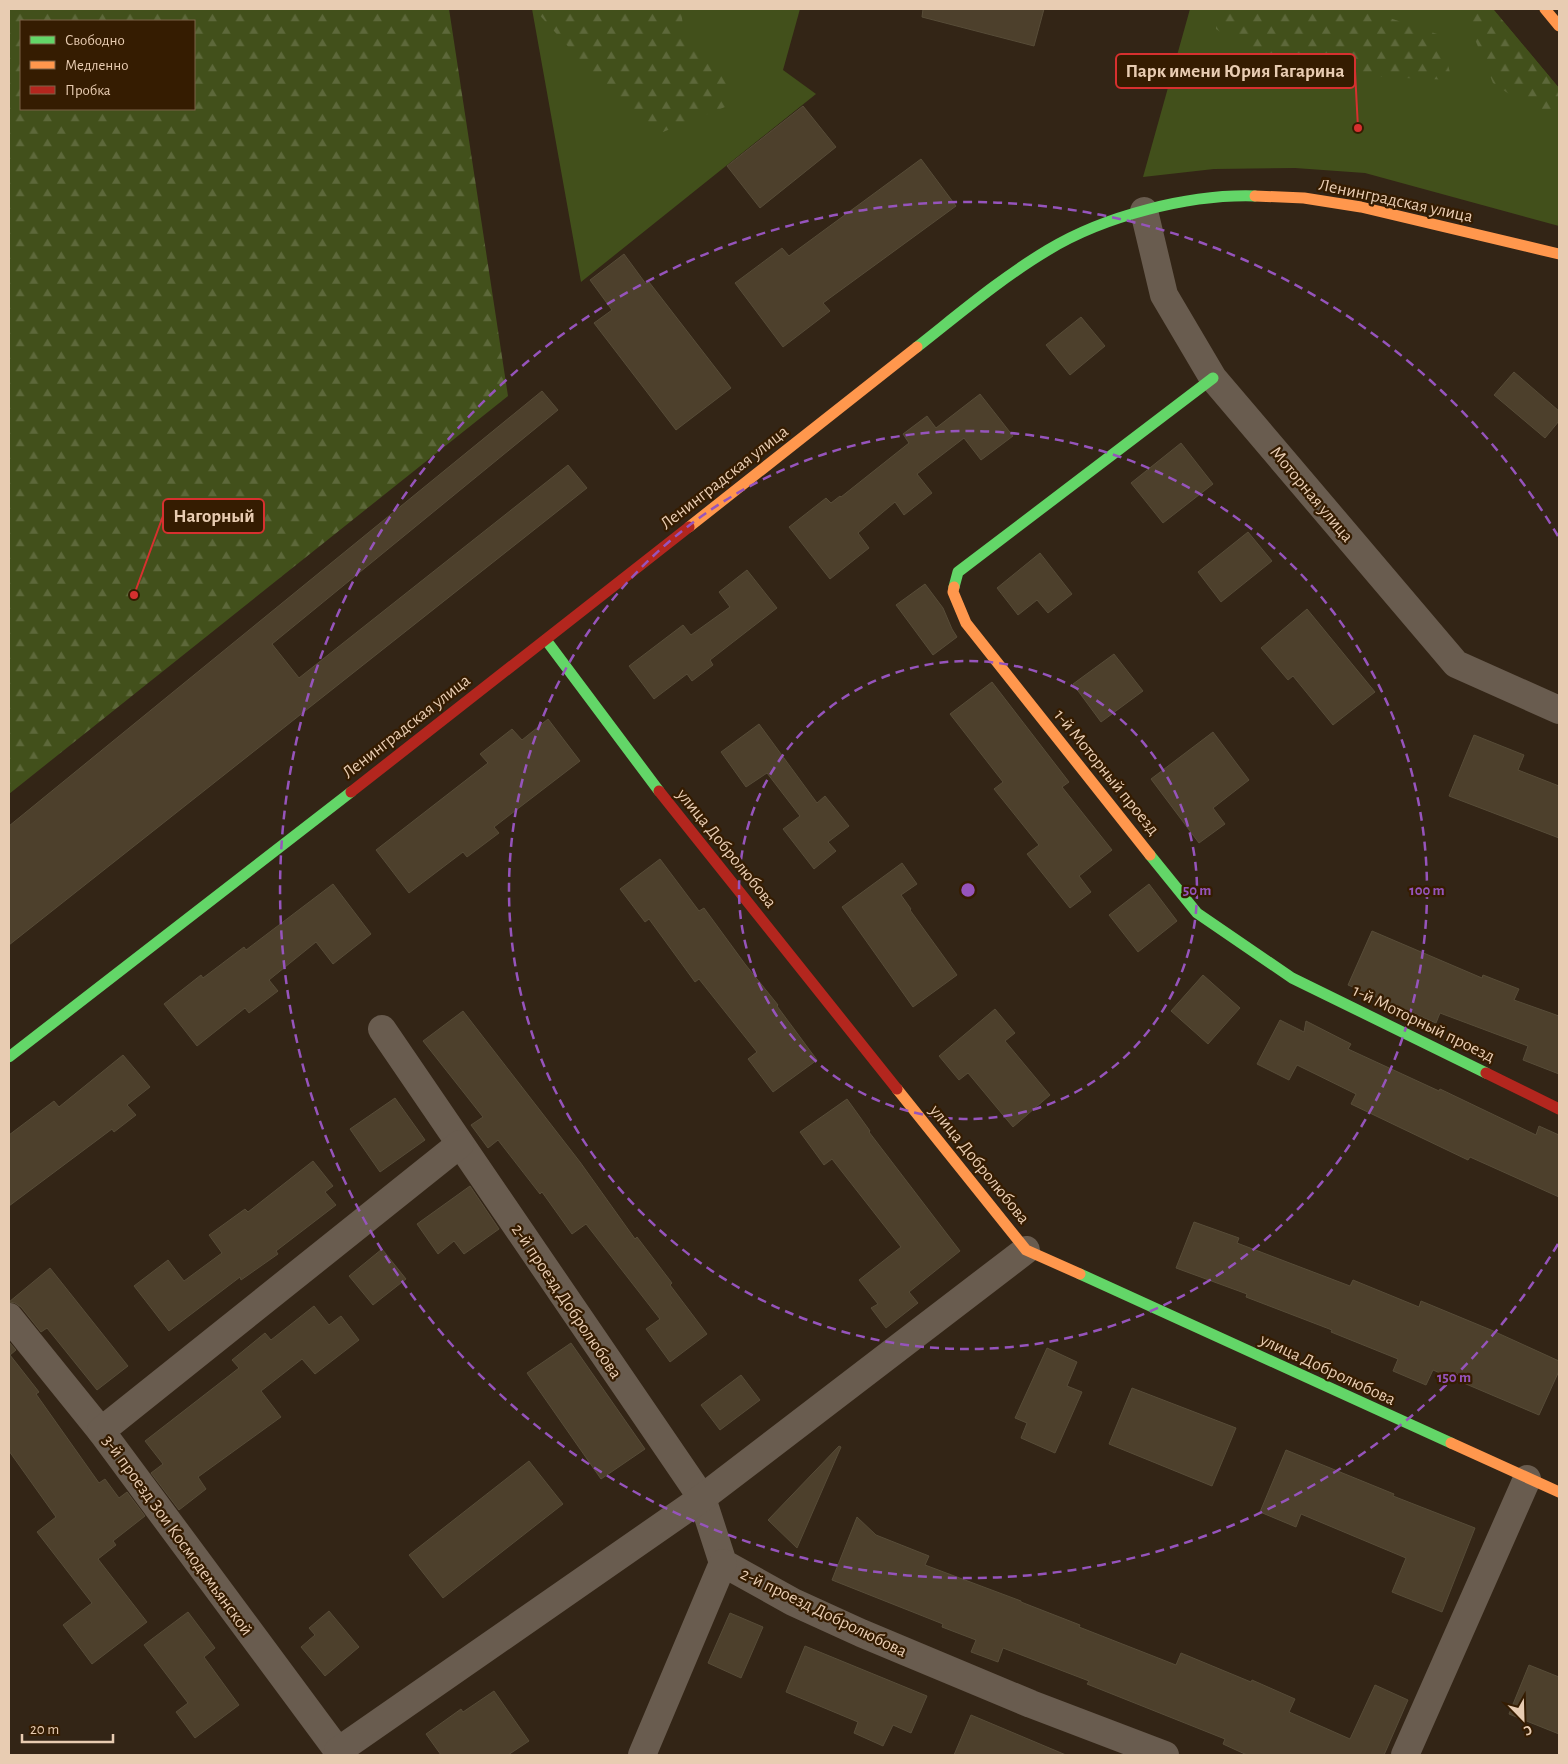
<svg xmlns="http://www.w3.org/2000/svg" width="1568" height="1764" viewBox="0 0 1568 1764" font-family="'Alegreya Sans',sans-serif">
	<defs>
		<pattern id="forest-firs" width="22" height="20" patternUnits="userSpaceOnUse" patternTransform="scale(1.25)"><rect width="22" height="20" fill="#42501b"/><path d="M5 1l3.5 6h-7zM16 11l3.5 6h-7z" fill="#5d683a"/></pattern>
	</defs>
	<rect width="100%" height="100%" fill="#332516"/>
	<!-- green -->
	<g fill="#42501b">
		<path d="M 532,9 L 800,9 L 783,70 L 816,94 L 581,282 Z"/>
		<path d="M 1190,9 L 1493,9 L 1559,88 L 1559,226 L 1365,173 L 1295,168 L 1214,169 L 1143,177 Z"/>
	</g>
	<!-- forest -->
	<g fill="url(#forest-firs)" fill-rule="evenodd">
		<path d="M 9,9 L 449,9 L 508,396 L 9,794 ZM 21,21 L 194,21 L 194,109 L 21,109 Z"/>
		<path d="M 534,9 L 681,9 L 684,36 L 732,73 L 725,107 L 663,132 L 616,99 Z"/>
		<path d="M 1217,9 L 1363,9 L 1440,35 L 1452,80 L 1334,75 L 1300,89 L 1275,68 L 1216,29 Z"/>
		<path d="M 1470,9 L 1493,9 L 1559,88 L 1559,104 L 1546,119 L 1493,83 L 1465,15 Z"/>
	</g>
	<!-- building -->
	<g fill="#4d402c" stroke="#574c38">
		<path d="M 923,9 L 1044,9 L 1034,46 L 922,17 Z"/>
		<path d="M 803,106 L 836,147 L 760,208 L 727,166 Z"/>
		<path d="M 921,159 L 956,206 L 823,303 L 830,311 L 783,347 L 735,283 L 782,248 L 789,256 Z"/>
		<path d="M 624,254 L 646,284 L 649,282 L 731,388 L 676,430 L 594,323 L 612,310 L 590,280 Z"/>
		<path d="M 1081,317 L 1105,346 L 1070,375 L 1046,345 Z"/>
		<path d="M 1514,372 L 1559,411 L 1559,421 L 1545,438 L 1494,395 Z"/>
		<path d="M 542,391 L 558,410 L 272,644 L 299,678 L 568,465 L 587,488 L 9,945 L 9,826 Z"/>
		<path d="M 980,394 L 1013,436 L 981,460 L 964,438 L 917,474 L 932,493 L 904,515 L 895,502 L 858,533 L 869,548 L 830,579 L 789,527 L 826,498 L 831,503 L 840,496 L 841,497 L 909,443 L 903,434 L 927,416 L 936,428 Z"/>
		<path d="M 1181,443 L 1213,484 L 1163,523 L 1131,483 Z"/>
		<path d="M 1248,532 L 1272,561 L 1221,602 L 1198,572 Z"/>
		<path d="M 1040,553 L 1072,594 L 1048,613 L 1037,600 L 1018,615 L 997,588 Z"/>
		<path d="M 747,570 L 777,608 L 710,660 L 713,665 L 692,681 L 687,674 L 654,699 L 629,666 L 683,625 L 691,635 L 730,607 L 719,592 Z"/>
		<path d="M 925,584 L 943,608 L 952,629 L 957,637 L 933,655 L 896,605 Z"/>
		<path d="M 1307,609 L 1375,692 L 1333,725 L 1293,676 L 1288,680 L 1261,648 Z"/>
		<path d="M 1114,654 L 1143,691 L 1101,722 L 1073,684 Z"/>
		<path d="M 992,682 L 1069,782 L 1062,787 L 1112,850 L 1079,876 L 1091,892 L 1070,908 L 1027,854 L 1039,845 L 994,789 L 1003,782 L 950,714 Z"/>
		<path d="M 548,719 L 580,761 L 494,827 L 499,833 L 467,857 L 463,852 L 409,893 L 376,850 L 488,763 L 480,754 L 512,729 L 522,740 Z"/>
		<path d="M 759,724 L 817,803 L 825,796 L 849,826 L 828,842 L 836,851 L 814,869 L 783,829 L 800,816 L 767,773 L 746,787 L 721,752 Z"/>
		<path d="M 1213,732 L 1249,780 L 1213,808 L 1225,824 L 1199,843 L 1151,779 Z"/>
		<path d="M 1474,735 L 1524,755 L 1518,770 L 1559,786 L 1559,838 L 1449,796 Z"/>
		<path d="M 660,859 L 699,911 L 704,908 L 745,964 L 778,1005 L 777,1006 L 817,1060 L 773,1092 L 748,1059 L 757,1052 L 699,979 L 695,982 L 649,919 L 645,922 L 620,889 Z"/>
		<path d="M 902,863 L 917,884 L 901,895 L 911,909 L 910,910 L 957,975 L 913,1007 L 842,907 Z"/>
		<path d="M 333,884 L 371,934 L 333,964 L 316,942 L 269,980 L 278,991 L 249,1013 L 245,1008 L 197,1046 L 164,1004 L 201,975 L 203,978 L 244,947 L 246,950 Z"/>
		<path d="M 1149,884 L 1177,921 L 1138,952 L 1109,915 Z"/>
		<path d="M 1372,931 L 1482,978 L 1483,975 L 1519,989 L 1514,1000 L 1559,1016 L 1559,1074 L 1523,1060 L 1528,1046 L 1440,1013 L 1436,1023 L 1348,985 Z"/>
		<path d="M 1203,975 L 1240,1008 L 1208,1044 L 1171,1011 Z"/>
		<path d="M 995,1009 L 1015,1033 L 1005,1041 L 1050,1095 L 1013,1127 L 968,1073 L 959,1080 L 939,1056 Z"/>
		<path d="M 463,1011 L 580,1162 L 635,1239 L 637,1237 L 672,1283 L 670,1285 L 707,1334 L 670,1362 L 646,1329 L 660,1319 L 586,1224 L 572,1234 L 542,1192 L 540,1194 L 498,1140 L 488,1148 L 471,1125 L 483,1117 L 423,1041 Z"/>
		<path d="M 1280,1020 L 1304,1032 L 1306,1021 L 1351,1044 L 1348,1049 L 1439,1091 L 1440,1089 L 1536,1135 L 1539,1126 L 1559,1135 L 1559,1197 L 1470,1157 L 1468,1160 L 1351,1104 L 1356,1094 L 1297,1065 L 1289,1080 L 1257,1064 Z"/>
		<path d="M 123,1055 L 150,1087 L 127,1105 L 136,1115 L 114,1132 L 112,1129 L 9,1206 L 9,1135 L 54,1101 L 59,1107 Z"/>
		<path d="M 395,1098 L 425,1140 L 380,1172 L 350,1129 Z"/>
		<path d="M 847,1099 L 870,1131 L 869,1132 L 960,1251 L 909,1292 L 918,1303 L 886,1328 L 871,1308 L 878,1304 L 859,1280 L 901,1247 L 832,1159 L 824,1165 L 800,1132 Z"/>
		<path d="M 313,1161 L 333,1186 L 325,1192 L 336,1205 L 276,1251 L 278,1254 L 241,1280 L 240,1277 L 169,1331 L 134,1286 L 168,1260 L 184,1281 L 222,1253 L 209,1235 L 245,1209 L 248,1212 Z"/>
		<path d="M 470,1186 L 499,1229 L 464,1254 L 454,1241 L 438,1254 L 417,1224 Z"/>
		<path d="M 1194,1222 L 1239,1238 L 1237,1243 L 1350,1286 L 1353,1280 L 1419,1307 L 1421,1301 L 1491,1330 L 1559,1361 L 1559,1371 L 1539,1415 L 1433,1370 L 1426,1385 L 1393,1371 L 1398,1359 L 1331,1332 L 1332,1330 L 1246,1297 L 1247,1294 L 1176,1268 Z"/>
		<path d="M 382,1249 L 406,1279 L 373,1305 L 349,1276 Z"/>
		<path d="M 50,1268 L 128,1366 L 97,1390 L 47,1328 L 41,1332 L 21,1307 L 15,1303 L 9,1302 Z"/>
		<path d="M 314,1306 L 329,1325 L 341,1316 L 359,1340 L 315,1374 L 302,1359 L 261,1391 L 281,1417 L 198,1477 L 206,1489 L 179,1510 L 151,1473 L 163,1464 L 145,1441 L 239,1368 L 232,1360 L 265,1333 L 271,1340 Z"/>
		<path d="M 9,1342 L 16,1350 L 10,1355 L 39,1392 L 36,1394 L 99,1483 L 105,1479 L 119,1498 L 127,1492 L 145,1516 L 113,1541 L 116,1545 L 98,1559 L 147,1622 L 92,1664 L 63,1625 L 92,1603 L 37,1532 L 56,1517 L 9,1451 Z"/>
		<path d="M 571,1343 L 645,1449 L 601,1479 L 527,1373 Z"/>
		<path d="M 1047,1348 L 1077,1362 L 1067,1386 L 1082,1392 L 1055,1453 L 1021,1438 L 1027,1423 L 1015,1418 Z"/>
		<path d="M 741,1375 L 760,1400 L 720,1430 L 701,1405 Z"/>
		<path d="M 1132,1388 L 1236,1428 L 1212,1486 L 1109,1444 Z"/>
		<path d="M 839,1446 L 841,1447 L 797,1548 L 768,1520 Z"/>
		<path d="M 1286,1450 L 1394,1494 L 1393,1496 L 1475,1528 L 1442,1612 L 1392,1592 L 1406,1558 L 1301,1514 L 1296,1527 L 1260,1512 Z"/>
		<path d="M 529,1461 L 563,1504 L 443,1598 L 409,1555 Z"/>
		<path d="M 857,1517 L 876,1535 L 929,1556 L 925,1565 L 1021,1601 L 1021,1602 L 1080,1625 L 1079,1627 L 1176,1665 L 1181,1653 L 1251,1682 L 1252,1680 L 1295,1699 L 1289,1712 L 1350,1739 L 1375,1685 L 1408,1700 L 1384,1755 L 1247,1755 L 1223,1744 L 1225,1739 L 1087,1684 L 1089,1681 L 1003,1648 L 998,1662 L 971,1652 L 976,1640 L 942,1627 L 943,1624 L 832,1580 Z"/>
		<path d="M 329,1611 L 359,1647 L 325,1676 L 301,1647 L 315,1635 L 309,1628 Z"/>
		<path d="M 188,1612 L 215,1648 L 204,1657 L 239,1705 L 195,1738 L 176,1712 L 188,1703 L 144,1645 Z"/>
		<path d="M 730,1613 L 763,1627 L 741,1678 L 708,1663 Z"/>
		<path d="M 805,1646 L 927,1696 L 911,1733 L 893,1725 L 883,1746 L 854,1733 L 858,1722 L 786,1692 Z"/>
		<path d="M 1529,1665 L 1559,1677 L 1559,1734 L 1509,1714 Z"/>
		<path d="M 494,1691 L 529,1741 L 508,1755 L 441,1755 L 426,1734 L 461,1709 L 463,1712 Z"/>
		<path d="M 971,1715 L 1066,1755 L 954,1755 Z"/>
	</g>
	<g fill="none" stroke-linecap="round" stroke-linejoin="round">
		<!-- street -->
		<g stroke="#695c4f" stroke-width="28">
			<path d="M 1144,211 L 1164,295 L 1213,378 L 1456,664 L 1559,710"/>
			<path d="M 382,1029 L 702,1498 L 723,1563 L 793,1602 L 861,1633 L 1031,1704 L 1165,1755"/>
			<path d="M 9,1317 L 101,1431 L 338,1751 L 344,1755"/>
			<path d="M 101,1431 L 460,1144"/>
			<path d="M 338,1751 L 702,1498 L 1026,1250"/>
			<path d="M 642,1755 L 723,1563"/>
			<path d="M 1405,1755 L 1527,1479"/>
		</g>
		<!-- fast -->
		<g stroke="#63d668" stroke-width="11">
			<path d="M 917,347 C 959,314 1001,278 1048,250 C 1104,216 1189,194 1255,196"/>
			<path d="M 954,587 L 958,572 L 1213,378"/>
			<path d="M 546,640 L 659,791"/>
			<path d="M 1150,855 L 1197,913 L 1292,978 L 1486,1073"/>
			<path d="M 9,1057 L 351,792"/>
			<path d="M 1080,1274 L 1451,1443"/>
		</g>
		<!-- slow -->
		<g stroke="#ff974d" stroke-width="11">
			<path d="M 1545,9 L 1559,26"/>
			<path d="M 1255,196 L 1304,198 L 1361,207 L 1559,254"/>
			<path d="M 689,527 L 917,347"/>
			<path d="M 954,587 L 953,592 L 966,623 L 1150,855"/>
			<path d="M 897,1089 L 1026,1250 L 1080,1274"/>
			<path d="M 1451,1443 L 1559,1492"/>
		</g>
		<!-- jam -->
		<g stroke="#b3261e" stroke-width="11">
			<path d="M 659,791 L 897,1089"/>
			<path d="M 351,792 L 689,527"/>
			<path d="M 1486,1073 L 1559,1109"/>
		</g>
	</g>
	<!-- distance rings -->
	<g fill="none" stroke="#9654bc" stroke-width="2.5" stroke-dasharray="9 6">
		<circle cx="968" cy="890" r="229"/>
		<circle cx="968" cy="890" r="459"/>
		<path d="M1558 1244A688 688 0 1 1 1558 536"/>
	</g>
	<g text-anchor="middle" stroke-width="4.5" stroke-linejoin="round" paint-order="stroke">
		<!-- street labels -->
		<g font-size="18" fill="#e8ccb2" stroke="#351c01">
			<text transform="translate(1396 200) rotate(12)" y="6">Ленинградская улица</text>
			<text transform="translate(724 477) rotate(-38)" y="6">Ленинградская улица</text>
			<text transform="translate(1312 494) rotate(50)" y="6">Моторная улица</text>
			<text transform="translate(406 726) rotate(-38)" y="6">Ленинградская улица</text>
			<text transform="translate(1107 772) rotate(51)" y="6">1-й Моторный проезд</text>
			<text transform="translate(727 848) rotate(51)" y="6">улица Добролюбова</text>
			<text transform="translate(1424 1023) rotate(26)" y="6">1-й Моторный проезд</text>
			<text transform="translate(980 1164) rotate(51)" y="6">улица Добролюбова</text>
			<text transform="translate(567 1301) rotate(56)" y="6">2-й проезд Добролюбова</text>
			<text transform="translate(1328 1369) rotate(25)" y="6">улица Добролюбова</text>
			<text transform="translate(178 1535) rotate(54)" y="6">3-й проезд Зои Космодемьянской</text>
			<text transform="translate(824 1612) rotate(26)" y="6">2-й проезд Добролюбова</text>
		</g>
	</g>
	<circle cx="968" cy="890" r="8" fill="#9654bc" stroke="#351c01" stroke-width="2.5"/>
	<g font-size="15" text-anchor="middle" font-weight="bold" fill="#9654bc" stroke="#351c01" stroke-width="4.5" stroke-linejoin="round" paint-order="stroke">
		<text x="1197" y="895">50 m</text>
		<text x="1427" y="895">100 m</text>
		<text x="1454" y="1382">150 m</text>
	</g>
	<!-- callouts -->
	<path fill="none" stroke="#d7302f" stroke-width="2" d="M1358 128L1355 71M134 595L163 516"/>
	<g fill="#d7302f" stroke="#351c01" stroke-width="2">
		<circle cx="1358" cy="128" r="5"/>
		<circle cx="134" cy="595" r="5"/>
	</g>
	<g fill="#351c01" stroke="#d7302f" stroke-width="2">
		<rect x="1116" y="54" width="239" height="34" rx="5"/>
		<rect x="163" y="499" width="101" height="34" rx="5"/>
	</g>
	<g font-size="19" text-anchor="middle" font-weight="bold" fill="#e8ccb2">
		<text x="1235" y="77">Парк имени Юрия Гагарина</text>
		<text x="214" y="522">Нагорный</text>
	</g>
	<!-- border -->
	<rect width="1568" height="1764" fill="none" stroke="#e8ccb2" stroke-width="20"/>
	<!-- legend -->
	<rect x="20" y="20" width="175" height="90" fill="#351c01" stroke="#7d6248"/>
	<rect x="30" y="36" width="25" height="8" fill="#63d668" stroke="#7d6248"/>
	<text x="65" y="45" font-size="15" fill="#e8ccb2">Свободно</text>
	<rect x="30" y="61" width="25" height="8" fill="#ff974d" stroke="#7d6248"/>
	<text x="65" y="70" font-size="15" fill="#e8ccb2">Медленно</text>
	<rect x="30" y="86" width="25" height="8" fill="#b3261e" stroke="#7d6248"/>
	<text x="65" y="95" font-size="15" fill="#e8ccb2">Пробка</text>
	<!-- north arrow -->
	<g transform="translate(1523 1719) rotate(157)" stroke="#351c01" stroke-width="4" paint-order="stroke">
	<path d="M0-4L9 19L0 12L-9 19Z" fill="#e8ccb2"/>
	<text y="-8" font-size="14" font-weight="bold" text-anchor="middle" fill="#e8ccb2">С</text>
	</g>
	<!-- scale -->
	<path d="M22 1734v8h91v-8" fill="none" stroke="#e8ccb2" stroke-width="2.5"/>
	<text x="30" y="1734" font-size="15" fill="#e8ccb2" stroke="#351c01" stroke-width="4" paint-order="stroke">20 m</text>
</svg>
